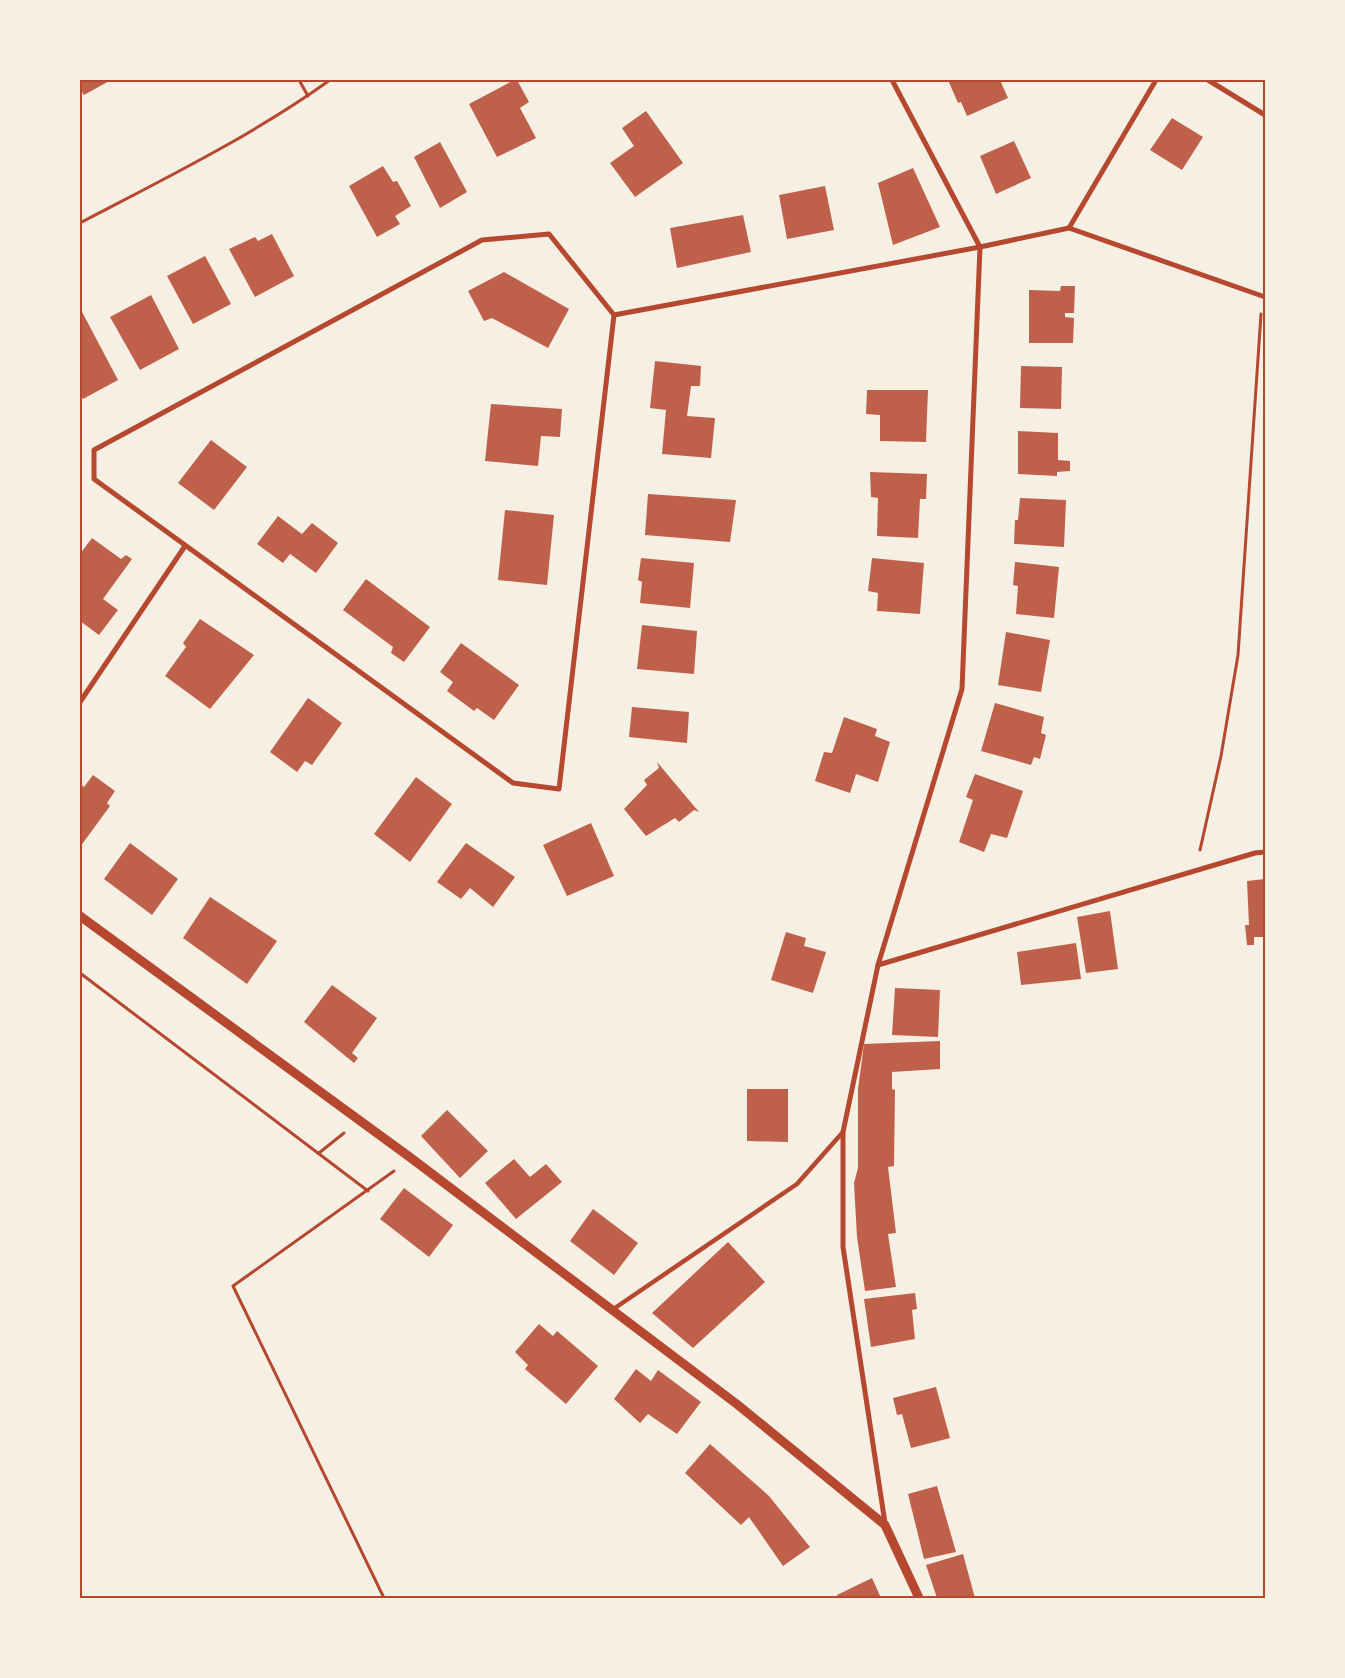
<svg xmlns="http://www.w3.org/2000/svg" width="1345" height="1678" viewBox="0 0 1345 1678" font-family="Signika,sans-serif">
	<rect width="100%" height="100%" fill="#f6efe4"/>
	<!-- building -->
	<g fill="#bf614a">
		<path d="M 80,80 L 111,80 L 84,95 L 80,89 Z"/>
		<path d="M 514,80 L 517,80 L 529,102 L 520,108 L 536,138 L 497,157 L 469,104 Z"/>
		<path d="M 948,80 L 1000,80 L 1008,98 L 967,116 L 961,102 L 958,103 Z"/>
		<path d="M 646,111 L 683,163 L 635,197 L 610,163 L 634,146 L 622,128 Z"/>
		<path d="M 1172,118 L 1203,137 L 1182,170 L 1150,150 Z"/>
		<path d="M 1014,141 L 1031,178 L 996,194 L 980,156 Z"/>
		<path d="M 440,142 L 467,192 L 440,208 L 414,157 Z"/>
		<path d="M 383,166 L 393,182 L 397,181 L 411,206 L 395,216 L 400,224 L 377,237 L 349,186 Z"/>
		<path d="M 913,168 L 940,227 L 893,245 L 878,183 Z"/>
		<path d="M 825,186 L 834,230 L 787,239 L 779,195 Z"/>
		<path d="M 743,215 L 751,252 L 677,268 L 670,228 Z"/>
		<path d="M 272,234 L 294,276 L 255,297 L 229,249 L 255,237 L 258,241 Z"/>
		<path d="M 205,256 L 231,304 L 193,324 L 167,276 Z"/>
		<path d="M 504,272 L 569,309 L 548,348 L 492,318 L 484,321 L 468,291 Z"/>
		<path d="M 1061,286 L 1075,286 L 1074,313 L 1065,313 L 1065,317 L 1074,318 L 1073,343 L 1029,343 L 1029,290 L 1060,291 Z"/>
		<path d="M 151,295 L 179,349 L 140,370 L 110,317 Z"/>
		<path d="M 80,308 L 118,380 L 83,399 L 80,394 Z"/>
		<path d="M 655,361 L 701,366 L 700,386 L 691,386 L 687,416 L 715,418 L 711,458 L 662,454 L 666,410 L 650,408 Z"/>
		<path d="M 1021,366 L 1062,367 L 1061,409 L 1020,408 Z"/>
		<path d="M 867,390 L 928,390 L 926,442 L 880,441 L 880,415 L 866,414 Z"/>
		<path d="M 491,404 L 562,409 L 560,437 L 541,436 L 538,466 L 485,461 Z"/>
		<path d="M 1018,431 L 1058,433 L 1058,460 L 1070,461 L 1070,471 L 1057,472 L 1057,476 L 1018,474 Z"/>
		<path d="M 211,440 L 247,467 L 214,510 L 178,483 Z"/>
		<path d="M 870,472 L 927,474 L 926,499 L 920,499 L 918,538 L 877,536 L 878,498 L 871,497 Z"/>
		<path d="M 648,494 L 736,500 L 730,542 L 645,535 Z"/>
		<path d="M 1020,498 L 1066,500 L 1064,547 L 1014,544 L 1015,520 L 1018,520 Z"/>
		<path d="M 505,510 L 554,515 L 547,585 L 498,580 Z"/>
		<path d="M 278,516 L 302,534 L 312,523 L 338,543 L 316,573 L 290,554 L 283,563 L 257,544 Z"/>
		<path d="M 92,538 L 121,559 L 126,555 L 132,559 L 103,599 L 118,610 L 99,635 L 80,621 L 80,554 Z"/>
		<path d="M 641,558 L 694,563 L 690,608 L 640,603 L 642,582 L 638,580 Z"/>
		<path d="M 872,558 L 924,563 L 920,614 L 877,611 L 878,593 L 868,591 Z"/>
		<path d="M 1015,562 L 1059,567 L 1054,618 L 1016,614 L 1018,586 L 1013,585 Z"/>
		<path d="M 366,579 L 430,627 L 404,662 L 391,653 L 393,647 L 343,610 Z"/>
		<path d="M 200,619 L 254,655 L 210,709 L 165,676 L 186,647 L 183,643 Z"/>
		<path d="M 642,625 L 697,631 L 694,674 L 637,669 Z"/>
		<path d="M 1006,632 L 1050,640 L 1041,692 L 998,685 Z"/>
		<path d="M 461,643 L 519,685 L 494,720 L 477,708 L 474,711 L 447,691 L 453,682 L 440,672 Z"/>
		<path d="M 308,698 L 342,723 L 312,765 L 305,761 L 297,772 L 270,752 Z"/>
		<path d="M 995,703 L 1044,717 L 1041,733 L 1046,735 L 1040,759 L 1034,757 L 1031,765 L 981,751 Z"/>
		<path d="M 632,707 L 689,712 L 687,743 L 629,737 Z"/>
		<path d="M 844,717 L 877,729 L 875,736 L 890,742 L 878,782 L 856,774 L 850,793 L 815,781 L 824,752 L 832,753 Z"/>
		<path d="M 657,762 L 699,812 L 694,810 L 679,822 L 675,818 L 646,836 L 624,809 L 647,785 L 644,780 L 659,768 Z"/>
		<path d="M 975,774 L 1023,791 L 1007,838 L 991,834 L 984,852 L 959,842 L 973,800 L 966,797 Z"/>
		<path d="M 93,775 L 115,791 L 107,803 L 110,806 L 80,847 L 80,784 L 84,787 Z"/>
		<path d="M 416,777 L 452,804 L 410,862 L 374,834 Z"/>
		<path d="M 591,823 L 614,876 L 567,896 L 543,845 Z"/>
		<path d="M 130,843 L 178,879 L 152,915 L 104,879 Z"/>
		<path d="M 466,843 L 515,877 L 493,907 L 470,888 L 461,899 L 437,882 Z"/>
		<path d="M 1265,879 L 1265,937 L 1254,937 L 1254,945 L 1247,945 L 1245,925 L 1249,925 L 1247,881 Z"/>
		<path d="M 210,897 L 277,941 L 247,984 L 183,938 Z"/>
		<path d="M 1110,911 L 1118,969 L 1086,973 L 1077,917 Z"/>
		<path d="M 786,932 L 806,938 L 804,946 L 826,952 L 813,993 L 771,980 Z"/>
		<path d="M 1076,943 L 1081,979 L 1021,985 L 1017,952 Z"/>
		<path d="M 332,985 L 377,1018 L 352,1053 L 358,1058 L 354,1063 L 304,1022 Z"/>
		<path d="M 895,988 L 940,990 L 938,1037 L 892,1035 Z"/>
		<path d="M 940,1041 L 940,1069 L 892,1072 L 892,1089 L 895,1090 L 894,1166 L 888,1167 L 896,1233 L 888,1234 L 896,1287 L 865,1291 L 857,1237 L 854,1183 L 858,1168 L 858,1089 L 864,1044 Z"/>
		<path d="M 747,1089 L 788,1089 L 788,1142 L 747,1141 Z"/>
		<path d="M 447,1110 L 488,1151 L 460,1178 L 421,1136 Z"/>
		<path d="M 514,1159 L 530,1177 L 546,1164 L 562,1182 L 516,1219 L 485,1183 Z"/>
		<path d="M 404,1188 L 453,1225 L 429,1257 L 380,1219 Z"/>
		<path d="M 593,1209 L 638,1243 L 614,1275 L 570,1241 Z"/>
		<path d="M 728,1242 L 765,1282 L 693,1348 L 652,1313 Z"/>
		<path d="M 915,1293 L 917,1309 L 912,1310 L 915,1339 L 871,1347 L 864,1299 Z"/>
		<path d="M 539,1324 L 553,1336 L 557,1331 L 598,1366 L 566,1404 L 525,1369 L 528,1365 L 515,1352 Z"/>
		<path d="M 636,1369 L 651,1381 L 658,1370 L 701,1402 L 677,1434 L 648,1414 L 640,1423 L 614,1399 Z"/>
		<path d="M 936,1387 L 950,1438 L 911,1448 L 902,1414 L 897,1415 L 893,1398 Z"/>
		<path d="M 710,1444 L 769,1496 L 810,1547 L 783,1566 L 749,1517 L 741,1525 L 685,1473 Z"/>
		<path d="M 937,1486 L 956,1552 L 924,1559 L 908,1494 Z"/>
		<path d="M 963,1554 L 975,1598 L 937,1598 L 926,1565 Z"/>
		<path d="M 872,1578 L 881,1598 L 838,1598 L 837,1595 Z"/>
	</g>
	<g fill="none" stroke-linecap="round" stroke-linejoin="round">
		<!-- path -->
		<g stroke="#b5482f" stroke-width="3">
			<path d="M 299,80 L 308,96"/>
			<path d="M 80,223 C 164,179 252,136 330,80"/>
			<path d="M 1200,850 L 1221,756 L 1238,655 L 1261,314"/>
			<path d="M 80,973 L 368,1191"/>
			<path d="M 319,1153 L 344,1133"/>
			<path d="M 384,1598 L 233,1286 L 394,1171"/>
		</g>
		<!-- pedestrian -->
		<path stroke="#b5482f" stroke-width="4.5" d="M 612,1310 L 797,1184 L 843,1132"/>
		<!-- minor -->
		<g stroke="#b5482f" stroke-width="5">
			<path d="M 1208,80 L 1265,115"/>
			<path d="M 1069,228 L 1156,80"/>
			<path d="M 614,315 L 549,234 L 482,240 L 94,450 L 94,479 L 513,783 L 559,789 L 614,315 L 980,247 L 1069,228 L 1265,297"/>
			<path d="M 80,702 L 185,546"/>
			<path d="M 878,965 L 1255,853 L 1265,852"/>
			<path d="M 885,1523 L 843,1247 L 843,1132 L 878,965 L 962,689 L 980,247 L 892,80"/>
		</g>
		<!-- tertiary -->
		<path stroke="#b5482f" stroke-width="9" d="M 80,916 L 411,1158 L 738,1405 L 885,1525 L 919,1598"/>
	</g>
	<!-- border -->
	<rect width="1345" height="1678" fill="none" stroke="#f6efe4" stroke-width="162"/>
	<rect x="81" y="81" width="1183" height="1516" fill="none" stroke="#b5482f" stroke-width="2"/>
</svg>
